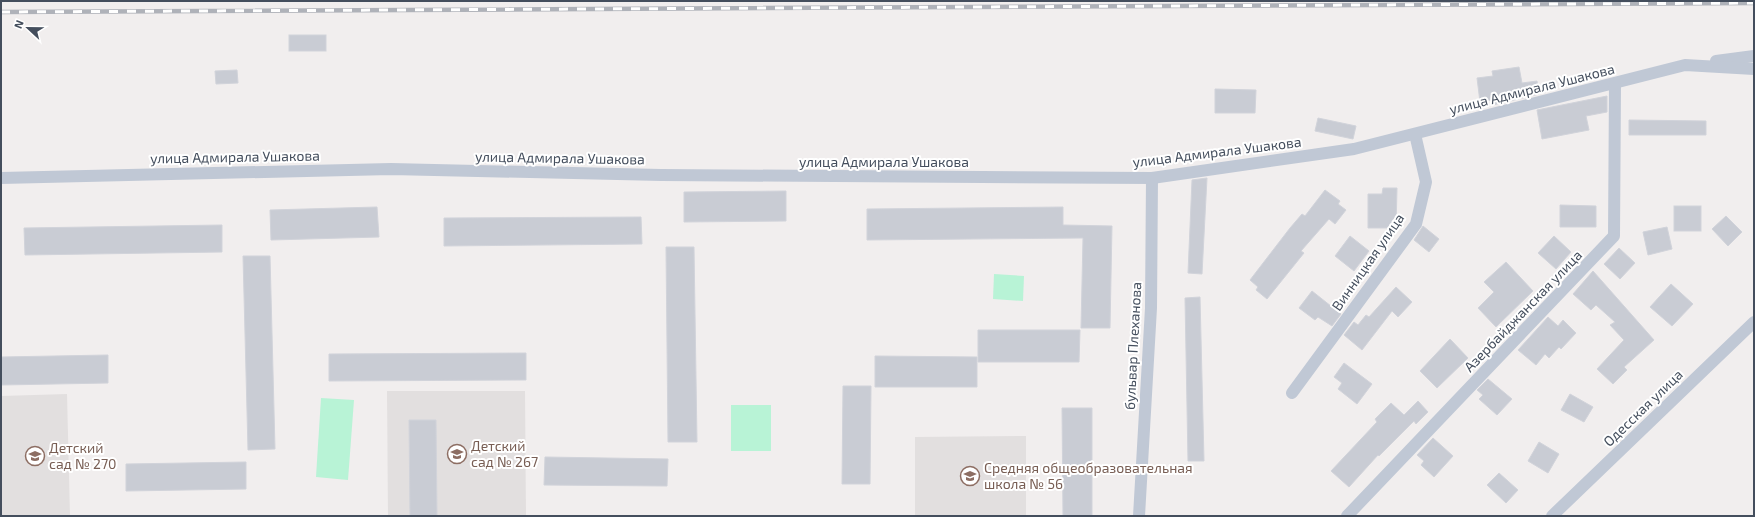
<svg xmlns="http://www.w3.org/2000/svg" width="1755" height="517" viewBox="0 0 1755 517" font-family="'Exo 2',sans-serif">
	<rect width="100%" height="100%" fill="#f1eeee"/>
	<!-- education -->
	<g fill="#e2dfdf">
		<path d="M 387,391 L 525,391 L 526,516 L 388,516 Z"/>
		<path d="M 67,394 L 70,516 L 1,516 L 1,396 Z"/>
		<path d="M 1026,436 L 1026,516 L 915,516 L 915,437 Z"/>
	</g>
	<!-- green -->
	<g fill="#b8f3d6">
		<path d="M 994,274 L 1024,276 L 1023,301 L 993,299 Z"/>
		<path d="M 321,398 L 354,400 L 348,480 L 316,477 Z"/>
		<rect x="731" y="405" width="40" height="46"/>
	</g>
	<!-- building -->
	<g fill="#c9ccd4" stroke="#d1d3da">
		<rect x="289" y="35" width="37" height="16"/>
		<path d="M 1519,67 L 1522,83 L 1537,81 L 1539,94 L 1493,105 L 1492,100 L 1480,102 L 1477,78 L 1493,76 L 1492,71 Z"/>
		<path d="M 237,70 L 238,83 L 216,84 L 215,71 Z"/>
		<path d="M 1215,89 L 1256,90 L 1255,113 L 1215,113 Z"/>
		<path d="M 1607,96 L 1607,112 L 1586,116 L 1589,130 L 1542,139 L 1537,110 Z"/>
		<path d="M 1318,118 L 1356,126 L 1353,139 L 1315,131 Z"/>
		<path d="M 1629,120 L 1706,121 L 1706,135 L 1629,135 Z"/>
		<path d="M 1207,178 L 1202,274 L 1188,273 L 1192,180 Z"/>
		<path d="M 1383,188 L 1397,188 L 1396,228 L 1368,228 L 1368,194 L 1382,194 Z"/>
		<path d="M 1325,190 L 1340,201 L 1338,204 L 1346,210 L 1335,224 L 1329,219 L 1301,251 L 1304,253 L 1267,299 L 1256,290 L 1258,287 L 1250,280 L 1290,228 L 1302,214 L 1305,216 Z"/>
		<path d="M 786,191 L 786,221 L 684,222 L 684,192 Z"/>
		<path d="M 1560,205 L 1596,206 L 1596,227 L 1560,227 Z"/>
		<rect x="1674" y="206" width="27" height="25"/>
		<path d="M 377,207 L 379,237 L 271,240 L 270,210 Z"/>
		<path d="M 1063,207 L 1063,225 L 1112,226 L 1110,328 L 1081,328 L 1083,238 L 867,240 L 867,209 Z"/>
		<path d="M 1726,216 L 1742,232 L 1728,246 L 1712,229 Z"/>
		<path d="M 641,217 L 642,244 L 444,246 L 444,218 Z"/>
		<path d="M 222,225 L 222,252 L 25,255 L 24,228 Z"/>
		<path d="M 1423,226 L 1439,239 L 1429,252 L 1414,240 Z"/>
		<path d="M 1667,227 L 1672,249 L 1648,255 L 1643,232 Z"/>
		<path d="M 1350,236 L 1369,251 L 1354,271 L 1335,256 Z"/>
		<path d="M 1554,236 L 1571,252 L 1556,269 L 1538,253 Z"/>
		<path d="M 666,247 L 694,247 L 697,442 L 668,442 Z"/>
		<path d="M 1619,248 L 1635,263 L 1620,279 L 1604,264 Z"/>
		<path d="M 243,256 L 270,256 L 275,449 L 248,450 Z"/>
		<path d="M 1506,262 L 1533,291 L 1496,327 L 1478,308 L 1494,292 L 1484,282 Z"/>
		<path d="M 1593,271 L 1654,340 L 1624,367 L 1627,370 L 1613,384 L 1597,369 L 1624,340 L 1610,325 L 1615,322 L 1596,305 L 1591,310 L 1573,294 Z"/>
		<path d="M 1671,284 L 1693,304 L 1672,326 L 1650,307 Z"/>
		<path d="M 1396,287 L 1412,302 L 1398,317 L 1392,311 L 1362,350 L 1344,335 L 1354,322 L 1358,325 L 1366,315 L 1369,317 Z"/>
		<path d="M 1312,291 L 1341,314 L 1332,326 L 1318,317 L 1315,320 L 1299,308 Z"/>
		<path d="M 1200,297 L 1204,461 L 1188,461 L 1185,298 Z"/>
		<path d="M 1548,317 L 1558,326 L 1563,320 L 1576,333 L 1561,349 L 1559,347 L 1549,358 L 1545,354 L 1536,365 L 1518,350 Z"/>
		<path d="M 978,330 L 1080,330 L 1079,362 L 978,362 Z"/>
		<path d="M 1450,339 L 1468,358 L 1437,388 L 1420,371 Z"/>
		<path d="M 526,353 L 526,380 L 329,381 L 329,354 Z"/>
		<path d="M 108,355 L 108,383 L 1,385 L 1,357 Z"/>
		<path d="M 875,356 L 977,357 L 977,387 L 875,387 Z"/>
		<path d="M 1344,363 L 1372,384 L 1357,404 L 1338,389 L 1342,383 L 1334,377 Z"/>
		<path d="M 1488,379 L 1512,399 L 1497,415 L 1479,399 L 1483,395 L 1477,390 Z"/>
		<path d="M 843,386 L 871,386 L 870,484 L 842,484 Z"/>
		<path d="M 1570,394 L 1593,407 L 1584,422 L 1561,410 Z"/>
		<path d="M 1418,401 L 1428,412 L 1416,424 L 1414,421 L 1379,456 L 1378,455 L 1349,487 L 1331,471 L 1377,422 L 1375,419 L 1391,403 L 1404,415 Z"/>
		<path d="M 1062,408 L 1092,408 L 1092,516 L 1063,516 Z"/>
		<path d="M 409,420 L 436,420 L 437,516 L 410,516 Z"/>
		<path d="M 1433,438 L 1453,456 L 1434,477 L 1421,465 L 1424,461 L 1417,455 Z"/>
		<path d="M 1539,442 L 1559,454 L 1548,473 L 1528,461 Z"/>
		<path d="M 545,457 L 668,459 L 667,486 L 544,485 Z"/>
		<path d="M 246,462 L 246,489 L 126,491 L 126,464 Z"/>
		<path d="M 1499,473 L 1518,490 L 1506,503 L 1487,485 Z"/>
	</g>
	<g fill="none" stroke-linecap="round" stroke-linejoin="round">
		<!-- street -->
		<g stroke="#c0c8d5" stroke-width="12">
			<path d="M 1716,61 L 1754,56"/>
			<path d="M 1,178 L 391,169 L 661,175 L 1152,178 L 1354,149 L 1685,65 L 1754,69"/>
			<path d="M 1292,393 L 1416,224 L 1426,182 L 1415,134"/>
			<path d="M 1139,516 L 1151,308 L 1152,178"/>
			<path d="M 1347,516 L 1614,236 L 1615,84"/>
			<path d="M 1552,516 L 1754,322"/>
		</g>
		<defs>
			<path id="rail" d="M 1,12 L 1754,3"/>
		</defs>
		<!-- rail casing -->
		<use href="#rail" stroke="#afb2b9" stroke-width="4.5"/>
		<!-- rail -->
		<use href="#rail" stroke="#fff" stroke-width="3" stroke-dasharray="9" stroke-linecap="butt"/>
	</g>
	<!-- icons -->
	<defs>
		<symbol id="school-ring" viewBox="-11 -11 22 22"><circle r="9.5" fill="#fff" stroke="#8d6e63" stroke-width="1.5"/><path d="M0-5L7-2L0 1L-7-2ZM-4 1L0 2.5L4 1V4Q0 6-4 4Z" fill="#8d6e63"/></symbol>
	</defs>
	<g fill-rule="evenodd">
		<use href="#school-ring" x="446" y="443" width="22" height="22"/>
		<use href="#school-ring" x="24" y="445" width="22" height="22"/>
		<use href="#school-ring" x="959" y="465" width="22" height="22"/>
	</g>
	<g text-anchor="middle" stroke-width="4" stroke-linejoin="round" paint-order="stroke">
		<!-- street labels -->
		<g font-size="14" fill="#444e5d" stroke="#fff">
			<text transform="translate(1532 89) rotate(-14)" y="5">улица Адмирала Ушакова</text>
			<text transform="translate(1217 152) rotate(-7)" y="5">улица Адмирала Ушакова</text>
			<text transform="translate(235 157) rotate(-1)" y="5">улица Адмирала Ушакова</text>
			<text transform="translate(560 158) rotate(1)" y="5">улица Адмирала Ушакова</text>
			<text x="884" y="167">улица Адмирала Ушакова</text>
			<text transform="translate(1368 262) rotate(-55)" y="5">Винницкая улица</text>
			<text transform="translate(1523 311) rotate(-46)" y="5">Азербайджанская улица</text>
			<text transform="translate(1133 346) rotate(-87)" y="5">бульвар Плеханова</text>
			<text transform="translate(1643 408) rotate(-44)" y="5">Одесская улица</text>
		</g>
		<!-- education labels -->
		<g font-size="14" fill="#785e54" stroke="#fff" text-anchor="start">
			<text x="471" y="451">Детский<tspan x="471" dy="16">сад № 267</tspan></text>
			<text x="49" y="453">Детский<tspan x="49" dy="16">сад № 270</tspan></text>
			<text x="984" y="473">Средняя общеобразовательная<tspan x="984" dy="16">школа № 56</tspan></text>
		</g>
	</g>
	<!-- border -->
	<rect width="1755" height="517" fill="none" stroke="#444e5d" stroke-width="4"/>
	<!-- north arrow -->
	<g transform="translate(28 28) rotate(292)" stroke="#ffffff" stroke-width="3" paint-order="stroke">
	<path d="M0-3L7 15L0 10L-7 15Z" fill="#444e5d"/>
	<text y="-6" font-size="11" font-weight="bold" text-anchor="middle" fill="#444e5d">N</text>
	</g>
</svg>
